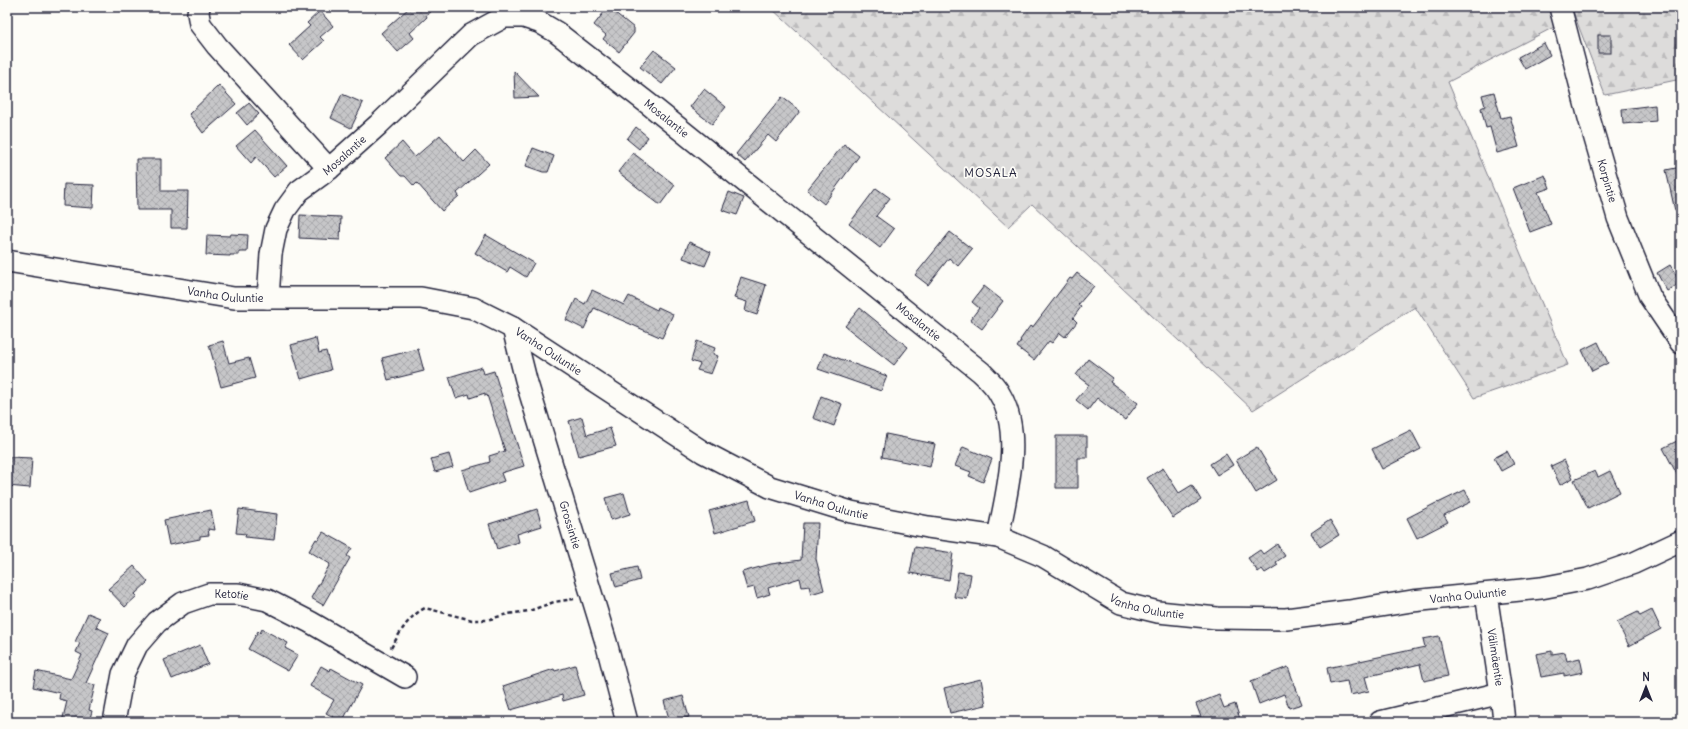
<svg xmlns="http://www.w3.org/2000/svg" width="1688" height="729" viewBox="0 0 1688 729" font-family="Delius,sans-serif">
	<defs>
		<pattern id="forest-firs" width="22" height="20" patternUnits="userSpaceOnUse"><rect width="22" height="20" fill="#dddcdb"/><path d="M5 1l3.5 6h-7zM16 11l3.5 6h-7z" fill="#bdbcbd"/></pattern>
		<pattern id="building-cross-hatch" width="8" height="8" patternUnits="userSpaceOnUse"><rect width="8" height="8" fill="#c6c6c8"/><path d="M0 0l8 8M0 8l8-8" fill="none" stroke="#aaaaad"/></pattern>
	</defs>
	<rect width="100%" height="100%" fill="#fdfcf7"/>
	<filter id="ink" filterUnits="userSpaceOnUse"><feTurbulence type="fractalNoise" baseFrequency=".025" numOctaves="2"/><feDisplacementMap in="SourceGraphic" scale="8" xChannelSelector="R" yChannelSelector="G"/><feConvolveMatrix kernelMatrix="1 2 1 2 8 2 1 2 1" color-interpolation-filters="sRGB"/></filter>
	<g filter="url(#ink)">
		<!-- forest -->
		<g fill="url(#forest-firs)" stroke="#807f8b">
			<path d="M 770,7 L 1548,7 L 1554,27 L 1448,82 L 1568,365 L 1474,398 L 1415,307 L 1253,410 L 1032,204 L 1008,227 Z"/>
			<path d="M 1572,7 L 1681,7 L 1681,79 L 1605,95 L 1575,17 Z"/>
		</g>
		<!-- building -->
		<g fill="url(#building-cross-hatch)" stroke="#22223b">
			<path d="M 410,7 L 436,7 L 426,15 L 427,17 L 410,33 L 414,38 L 398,52 L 381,33 Z"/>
			<path d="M 608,7 L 634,28 L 634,33 L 619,52 L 603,39 L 606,35 L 594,25 Z"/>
			<path d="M 320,11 L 333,26 L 320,37 L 324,41 L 303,60 L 289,45 L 310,26 L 307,23 Z"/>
			<rect x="1598" y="35" width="13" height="18"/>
			<path d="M 1544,43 L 1550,55 L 1525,69 L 1518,57 Z"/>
			<path d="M 654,50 L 676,67 L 662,84 L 640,67 Z"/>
			<path d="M 514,71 L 539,97 L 515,98 Z"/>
			<path d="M 219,85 L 236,104 L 203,133 L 189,114 Z"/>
			<path d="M 704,89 L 726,107 L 712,124 L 690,107 Z"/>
			<path d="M 1494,92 L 1501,118 L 1510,116 L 1519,147 L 1497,153 L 1490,127 L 1486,128 L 1481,108 L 1485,106 L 1482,95 Z"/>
			<path d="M 342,94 L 363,103 L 351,128 L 331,118 Z"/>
			<path d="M 782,97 L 800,111 L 776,142 L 768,135 L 745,162 L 736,154 Z"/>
			<path d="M 249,103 L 259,114 L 247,125 L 237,113 Z"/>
			<path d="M 1655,105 L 1656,121 L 1623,124 L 1622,109 Z"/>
			<path d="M 636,127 L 648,137 L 639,149 L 627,139 Z"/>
			<path d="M 255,130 L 287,166 L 274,177 L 256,157 L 251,163 L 236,146 Z"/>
			<path d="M 440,135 L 464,162 L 476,150 L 489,164 L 457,193 L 459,196 L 442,211 L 417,183 L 414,186 L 405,176 L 401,176 L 385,158 L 402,142 L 415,157 Z"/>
			<path d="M 844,144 L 859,156 L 824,204 L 807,190 Z"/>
			<path d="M 533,148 L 554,156 L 548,172 L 543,172 L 526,166 Z"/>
			<path d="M 633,153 L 675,185 L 660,205 L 618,172 Z"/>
			<path d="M 136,159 L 161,159 L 161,191 L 188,191 L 187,228 L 171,228 L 171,210 L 137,210 Z"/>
			<path d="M 1681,167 L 1681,210 L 1675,211 L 1666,170 Z"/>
			<path d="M 1545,175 L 1550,188 L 1538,192 L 1551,224 L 1530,232 L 1513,188 Z"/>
			<path d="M 64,184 L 94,185 L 93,208 L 63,206 Z"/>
			<path d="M 876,188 L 890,198 L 876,216 L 894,229 L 880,248 L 849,224 Z"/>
			<path d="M 729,192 L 744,198 L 737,215 L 722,210 Z"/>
			<path d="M 300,215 L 341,217 L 340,240 L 299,238 Z"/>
			<path d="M 950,232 L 972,249 L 958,266 L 949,258 L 928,285 L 915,275 Z"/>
			<path d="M 231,234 L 248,235 L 247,252 L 239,252 L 239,255 L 230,255 L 230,256 L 206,255 L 207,235 L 230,236 Z"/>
			<path d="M 486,235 L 534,263 L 526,277 L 510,267 L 507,272 L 475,253 Z"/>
			<path d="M 689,242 L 711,252 L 705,266 L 683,258 Z"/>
			<path d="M 1670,265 L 1681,283 L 1667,291 L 1657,273 Z"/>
			<path d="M 1077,273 L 1094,286 L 1078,305 L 1081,307 L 1073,318 L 1077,322 L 1065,337 L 1060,333 L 1052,343 L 1049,341 L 1034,360 L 1017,347 L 1021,341 L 1020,340 L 1030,326 L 1032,328 L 1070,278 L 1072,279 Z"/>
			<path d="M 741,277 L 766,285 L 757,315 L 745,311 L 747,302 L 734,298 Z"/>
			<path d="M 984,286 L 1003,301 L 982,329 L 970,320 L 979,308 L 972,302 Z"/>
			<path d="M 592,290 L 624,305 L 629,296 L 657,310 L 658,307 L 673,314 L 662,338 L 594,308 L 584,329 L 566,320 L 576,299 L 585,304 Z"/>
			<path d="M 860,308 L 908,347 L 894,365 L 845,326 Z"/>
			<path d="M 316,338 L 319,353 L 326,351 L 331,370 L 301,379 L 291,345 Z"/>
			<path d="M 223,341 L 229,363 L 249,358 L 255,378 L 221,387 L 209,345 Z"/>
			<path d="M 697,341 L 715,348 L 713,354 L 718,356 L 711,374 L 697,370 L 700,364 L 691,361 Z"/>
			<path d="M 1598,342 L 1608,363 L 1592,371 L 1582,350 Z"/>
			<path d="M 418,349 L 424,371 L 388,380 L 382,358 Z"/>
			<path d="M 824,353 L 887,376 L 881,391 L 818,369 Z"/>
			<path d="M 1088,359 L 1113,378 L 1110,382 L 1138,403 L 1125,420 L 1097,398 L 1088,410 L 1076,400 L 1089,385 L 1076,375 Z"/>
			<path d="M 482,367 L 484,374 L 494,371 L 524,466 L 501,473 L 504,481 L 469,493 L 462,470 L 490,462 L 489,456 L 505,451 L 487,395 L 485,396 L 485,393 L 470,398 L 469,394 L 456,398 L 449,377 Z"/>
			<path d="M 821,396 L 842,404 L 834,426 L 813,418 Z"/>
			<path d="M 582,417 L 587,435 L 610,428 L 616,446 L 579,456 L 569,421 Z"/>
			<path d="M 1411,430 L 1421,449 L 1382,469 L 1372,449 Z"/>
			<path d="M 886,434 L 935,444 L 930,467 L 882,457 Z"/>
			<path d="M 1056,436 L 1087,436 L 1087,458 L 1078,458 L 1078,488 L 1056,488 Z"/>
			<path d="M 1681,439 L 1681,482 L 1663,448 Z"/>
			<path d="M 963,447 L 992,459 L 983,482 L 969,476 L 971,472 L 955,466 Z"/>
			<path d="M 1257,447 L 1277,480 L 1256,493 L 1236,460 Z"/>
			<path d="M 1507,451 L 1514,464 L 1501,471 L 1494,458 Z"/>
			<path d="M 449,454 L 453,467 L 435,472 L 431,459 Z"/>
			<path d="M 1226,454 L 1233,465 L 1217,475 L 1210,464 Z"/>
			<path d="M 9,457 L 32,458 L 30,488 L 7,486 Z"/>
			<path d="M 1564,460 L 1573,478 L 1560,485 L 1551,466 Z"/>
			<path d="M 1163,468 L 1179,493 L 1192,485 L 1201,500 L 1173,518 L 1147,478 Z"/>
			<path d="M 1595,471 L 1598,477 L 1610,471 L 1620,492 L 1588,508 L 1574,480 Z"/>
			<path d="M 1465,490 L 1471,502 L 1444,515 L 1448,522 L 1417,538 L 1407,518 L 1438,502 L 1438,503 Z"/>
			<path d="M 624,493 L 630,514 L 611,520 L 605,498 Z"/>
			<path d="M 749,500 L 755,521 L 715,533 L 709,511 Z"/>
			<path d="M 239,509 L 277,514 L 274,540 L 245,537 L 246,534 L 236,533 Z"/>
			<path d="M 537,509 L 542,526 L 517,534 L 519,542 L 497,549 L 489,524 Z"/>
			<path d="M 211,510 L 215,530 L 208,529 L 209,535 L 200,536 L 200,539 L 169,545 L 164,520 Z"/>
			<path d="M 1330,520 L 1339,535 L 1320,547 L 1311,533 Z"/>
			<path d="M 803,523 L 818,523 L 816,559 L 824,590 L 811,594 L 809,586 L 802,587 L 800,578 L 768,588 L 770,594 L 757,598 L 754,587 L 747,589 L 742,572 L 771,564 L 801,560 Z"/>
			<path d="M 323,532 L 352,548 L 347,556 L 350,558 L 323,605 L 311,598 L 330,564 L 309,551 L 316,539 L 318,540 Z"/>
			<path d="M 1277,544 L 1285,556 L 1276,562 L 1278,565 L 1265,573 L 1262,569 L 1258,572 L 1248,558 L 1260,550 L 1263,554 Z"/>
			<path d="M 915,547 L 953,553 L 949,580 L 910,573 Z"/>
			<path d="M 134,566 L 148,582 L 135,594 L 137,596 L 125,607 L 108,589 Z"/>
			<path d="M 637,567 L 640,580 L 616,587 L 612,573 Z"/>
			<path d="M 958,572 L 971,574 L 967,599 L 954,597 Z"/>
			<path d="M 1652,610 L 1661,629 L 1629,646 L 1617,622 L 1638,612 L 1640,616 Z"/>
			<path d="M 88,613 L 100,618 L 96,627 L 109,633 L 86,683 L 95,685 L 89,710 L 92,711 L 89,722 L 62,722 L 67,701 L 59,699 L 60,693 L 33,687 L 36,671 L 71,679 L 82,655 L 76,652 L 80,643 L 75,642 Z"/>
			<path d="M 262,629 L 288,643 L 285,648 L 298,655 L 288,671 L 248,649 L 258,631 L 260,633 Z"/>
			<path d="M 1439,636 L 1448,676 L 1424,681 L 1420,664 L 1365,677 L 1369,691 L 1350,695 L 1347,681 L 1330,684 L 1327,668 L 1425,647 L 1423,639 Z"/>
			<path d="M 200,645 L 208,664 L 172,679 L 164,660 Z"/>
			<path d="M 1552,651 L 1552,654 L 1565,652 L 1567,661 L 1580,658 L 1583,672 L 1564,676 L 1564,673 L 1541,677 L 1536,654 Z"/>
			<path d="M 575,665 L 584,695 L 563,701 L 562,695 L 511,710 L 503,686 L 554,669 L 555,671 Z"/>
			<path d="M 321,666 L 330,671 L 331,668 L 362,685 L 342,722 L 326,713 L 334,700 L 310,686 Z"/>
			<path d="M 1288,667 L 1302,704 L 1289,708 L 1284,694 L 1259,704 L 1251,681 Z"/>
			<path d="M 981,679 L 986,705 L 950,713 L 944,688 Z"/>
			<path d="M 1219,695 L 1224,708 L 1235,704 L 1241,722 L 1191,722 L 1190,720 L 1201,717 L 1196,704 Z"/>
			<path d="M 683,696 L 689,717 L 670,722 L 664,701 Z"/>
		</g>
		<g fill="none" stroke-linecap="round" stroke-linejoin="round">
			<defs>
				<g id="minor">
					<path d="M 199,7 L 198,13 L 200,24 L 217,46 L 329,169"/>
					<path id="s1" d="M 1560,7 L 1589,118 L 1618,218 L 1650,297 L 1681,343"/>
					<path id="s2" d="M 7,261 L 234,298 L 421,298 L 473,308 L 513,328 L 703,452 L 770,487 L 851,512 L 928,527 L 998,537 L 1043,556 L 1121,603 L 1158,612 L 1217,618 L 1286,619 L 1349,611 L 1412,601 L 1541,588 L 1588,579 L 1634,563 L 1681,541"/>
					<path id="s3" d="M 268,298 L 271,254 L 276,229 L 285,210 L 299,191 L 329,169 L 378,125 L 471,35 L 504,17 L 524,17 L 539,22 L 556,32 L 650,105 L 981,372 C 987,378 995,385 999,393 C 1024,433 1006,494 998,537"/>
					<path id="s4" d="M 513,328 L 526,380 L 606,642 L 627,722"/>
					<path id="s5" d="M 1486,594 L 1501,693 L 1504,722"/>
					<path id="s6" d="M 114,722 L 123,674 L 137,645 L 157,622 L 183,603 L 209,594 L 238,594 L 267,600 L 310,622 L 405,677"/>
					<path d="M 1380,722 L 1501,693"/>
				</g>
			</defs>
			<!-- minor casing -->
			<use href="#minor" stroke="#22223b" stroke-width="24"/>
			<!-- path -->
			<path stroke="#22223b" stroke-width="2.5" stroke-dasharray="4 3" stroke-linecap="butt" d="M 391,648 C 401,631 408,617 425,608 L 472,620 L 487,620 L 507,614 L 529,611 L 554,602 L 574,599"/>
			<!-- minor -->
			<use href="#minor" stroke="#fdfcf7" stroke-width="21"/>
		</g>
	</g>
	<g text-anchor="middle" stroke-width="3.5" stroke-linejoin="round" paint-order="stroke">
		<!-- street labels -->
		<g font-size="11" fill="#22223b" stroke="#fdfcf7">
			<text dy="4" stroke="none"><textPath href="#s3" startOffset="580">Mosalantie</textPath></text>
			<text dy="4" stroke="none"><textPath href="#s3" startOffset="172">Mosalantie</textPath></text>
			<text dy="4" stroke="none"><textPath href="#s1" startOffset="180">Korpintie</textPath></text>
			<text dy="4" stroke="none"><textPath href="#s2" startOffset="221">Vanha Ouluntie</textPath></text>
			<text dy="4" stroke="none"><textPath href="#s3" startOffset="904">Mosalantie</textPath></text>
			<text dy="4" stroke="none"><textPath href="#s2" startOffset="557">Vanha Ouluntie</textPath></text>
			<text dy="4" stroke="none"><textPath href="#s2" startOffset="881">Vanha Ouluntie</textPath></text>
			<text dy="4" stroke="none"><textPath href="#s4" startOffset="205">Grossintie</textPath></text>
			<text dy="4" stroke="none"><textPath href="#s6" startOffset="194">Ketotie</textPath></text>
			<text dy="4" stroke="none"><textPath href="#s2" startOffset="1541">Vanha Ouluntie</textPath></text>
			<text dy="4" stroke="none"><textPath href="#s2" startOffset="1217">Vanha Ouluntie</textPath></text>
			<text dy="4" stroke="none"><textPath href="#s5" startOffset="64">Välimäentie</textPath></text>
		</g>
		<!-- neighbourhood labels -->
		<g font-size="12" letter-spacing="1" fill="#22223b" stroke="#fdfcf7">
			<text x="991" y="177">MOSALA</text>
		</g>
	</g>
	<!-- margin -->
	<rect width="1688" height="729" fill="none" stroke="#fdfcf7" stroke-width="24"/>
	<rect x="12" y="12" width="1664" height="705" fill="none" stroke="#22223b" stroke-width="1.5" filter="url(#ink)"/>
	<!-- north arrow -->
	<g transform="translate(1646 687)" stroke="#fdfcf7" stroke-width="3" paint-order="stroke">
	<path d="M0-3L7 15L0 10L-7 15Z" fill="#22223b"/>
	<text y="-6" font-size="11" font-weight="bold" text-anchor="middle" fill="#22223b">N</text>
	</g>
</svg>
